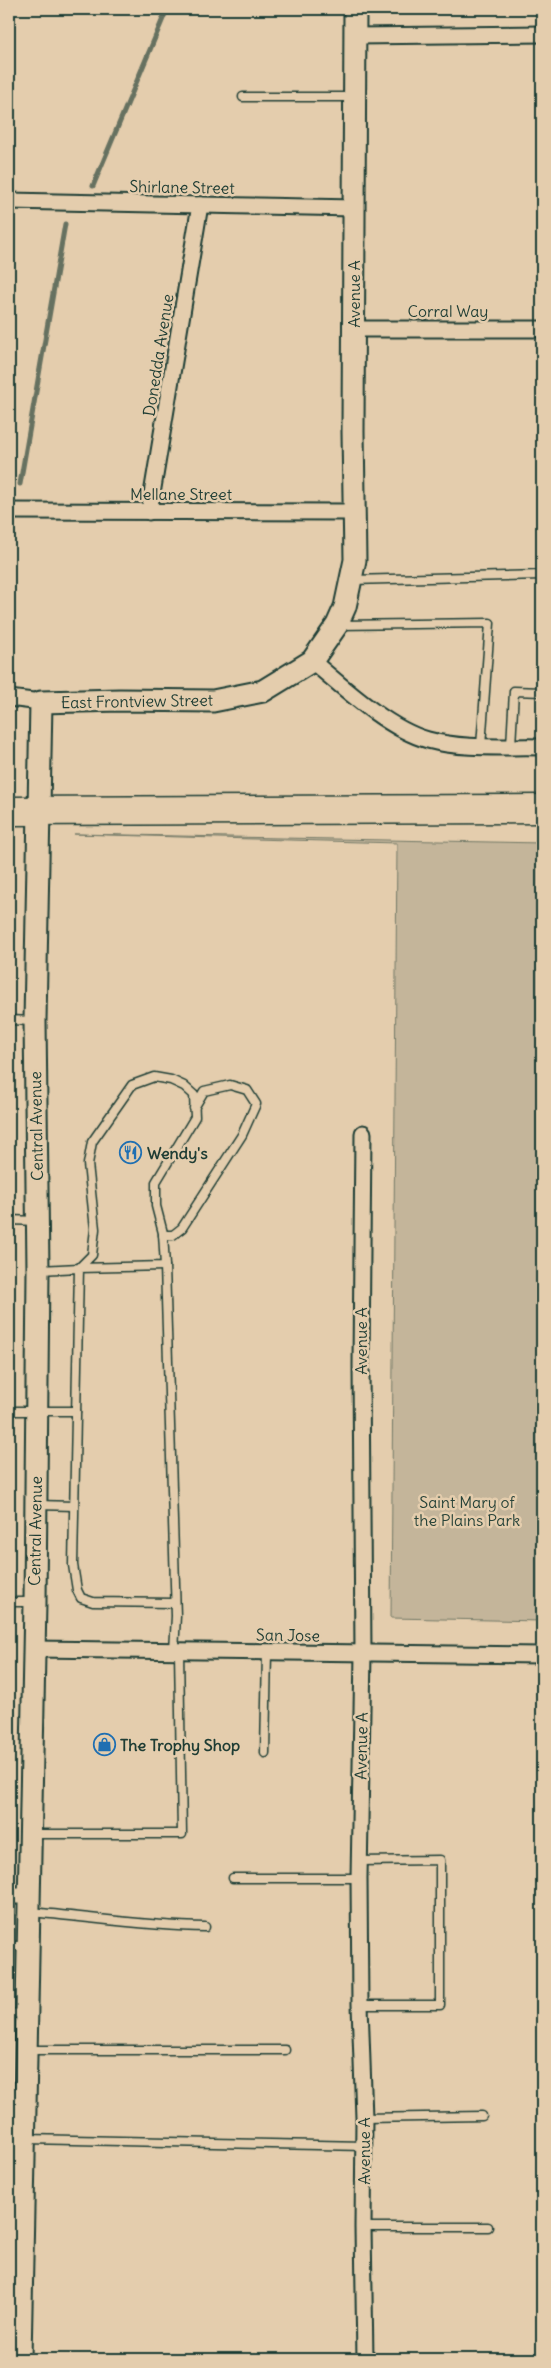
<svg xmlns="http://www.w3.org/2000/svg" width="551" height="2368" viewBox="0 0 551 2368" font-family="Delius,sans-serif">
	<rect width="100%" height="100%" fill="#e4cdad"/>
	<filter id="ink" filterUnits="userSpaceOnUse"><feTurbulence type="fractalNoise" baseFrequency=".02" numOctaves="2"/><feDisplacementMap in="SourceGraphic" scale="10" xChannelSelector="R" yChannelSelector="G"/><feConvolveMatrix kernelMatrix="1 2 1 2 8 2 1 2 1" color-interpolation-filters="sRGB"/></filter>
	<g filter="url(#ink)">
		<!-- green -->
		<path fill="#c4b59a" stroke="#727967" d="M 74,834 L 542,843 L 542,1621 L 391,1618 L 397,843 Z"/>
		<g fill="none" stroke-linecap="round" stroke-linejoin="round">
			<!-- stream -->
			<g stroke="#667160" stroke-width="5">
				<path d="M 93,186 L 167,9"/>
				<path d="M 20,484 L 65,224"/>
			</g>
			<defs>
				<g id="lane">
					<path d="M 243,97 L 353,97"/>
					<path d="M 352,580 L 542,575"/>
					<path d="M 339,625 L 490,623 L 481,746"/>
					<path d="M 511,746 L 514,691 L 542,692"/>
					<path d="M 9,1020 L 33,1021"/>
					<path d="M 9,1220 L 37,1221"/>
					<path d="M 163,1235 L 173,1235 L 182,1228 L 242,1135 L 256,1104 L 247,1090 L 230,1085 L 204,1091 L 194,1108"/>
					<path d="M 165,1266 L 176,1616 L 174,1651"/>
					<path d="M 40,1270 L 79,1268 L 92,1255 L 95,1229 L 88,1164 L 92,1142 L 132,1085 L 154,1077 L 171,1080 L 184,1086 L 194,1095 L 195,1117 L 156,1182 L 156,1206 L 163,1233 L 165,1266 L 79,1268 L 73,1565 L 77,1590 L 81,1598 L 93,1602 L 174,1603"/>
					<path d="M 9,1411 L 76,1411"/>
					<path d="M 38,1505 L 74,1506"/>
					<path d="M 9,1602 L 33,1602"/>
					<path d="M 265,1753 L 267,1652"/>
					<path d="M 32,1834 L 182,1834 L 179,1651"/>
					<path d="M 359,1861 L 440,1860 L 440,2005 L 360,2005"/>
					<path d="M 233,1878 L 359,1878"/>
					<path d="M 30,1912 C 89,1917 145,1926 205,1927"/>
					<path d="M 9,1946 L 27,1946"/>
					<path d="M 9,2014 L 24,2013"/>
					<path d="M 27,2050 L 285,2050"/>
					<path d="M 364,2118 L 482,2116"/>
					<path d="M 26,2139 L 364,2146"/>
					<path d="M 363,2227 L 488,2227"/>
				</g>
				<g id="street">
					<path d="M 355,36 L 542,34"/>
					<path d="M 9,201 L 354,208"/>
					<path d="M 353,329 L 542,329"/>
					<path d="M 9,511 L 354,512"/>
					<path d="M 149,512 L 200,205"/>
					<path d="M 312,661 C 344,688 388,729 428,740 C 465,750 505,746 542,747"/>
					<path d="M 9,698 L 41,702"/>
					<path d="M 363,1133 L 361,1365 L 363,1654 L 359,1878 L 360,2005 L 364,2118 L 363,2227 L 365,2359"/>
					<path d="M 34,1649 L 542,1655"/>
					<path d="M 9,1896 L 31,1896"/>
				</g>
				<path id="secondary" d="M 20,2359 L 35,1603 L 38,1270 L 35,1021 L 41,702 L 120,700 L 213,701 L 263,691 L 312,661 L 337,625 L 345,607 L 355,560 L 353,432 L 355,9"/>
				<path id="highway" d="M 9,811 L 542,809"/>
			</defs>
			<!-- lane casing -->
			<use href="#lane" stroke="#1f3d34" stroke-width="11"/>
			<!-- street casing -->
			<use href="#street" stroke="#1f3d34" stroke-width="19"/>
			<!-- secondary casing -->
			<use href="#secondary" stroke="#1f3d34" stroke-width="25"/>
			<!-- highway casing -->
			<use href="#highway" stroke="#1f3d34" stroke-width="31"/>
			<!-- lane -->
			<use href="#lane" stroke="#e4cdad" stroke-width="8"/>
			<!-- street -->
			<use href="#street" stroke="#e4cdad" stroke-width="15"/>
			<!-- secondary -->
			<use href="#secondary" stroke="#e4cdad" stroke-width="21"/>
			<!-- highway -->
			<use href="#highway" stroke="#e4cdad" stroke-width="28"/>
		</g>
	</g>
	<!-- icons -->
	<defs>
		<symbol id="restaurant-ring" viewBox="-11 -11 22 22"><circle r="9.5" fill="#e4cdad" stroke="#1f6fb2" stroke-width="1.5"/><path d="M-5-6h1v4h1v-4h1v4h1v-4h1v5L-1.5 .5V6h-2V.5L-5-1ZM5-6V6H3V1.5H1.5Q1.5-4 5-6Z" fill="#1f6fb2"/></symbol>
		<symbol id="shop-ring" viewBox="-11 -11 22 22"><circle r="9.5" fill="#e4cdad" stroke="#1f6fb2" stroke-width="1.5"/><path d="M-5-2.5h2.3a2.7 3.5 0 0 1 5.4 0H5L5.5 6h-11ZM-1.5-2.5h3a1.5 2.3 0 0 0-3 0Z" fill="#1f6fb2"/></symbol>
	</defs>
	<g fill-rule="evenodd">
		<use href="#restaurant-ring" x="118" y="1140" width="25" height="25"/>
		<use href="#shop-ring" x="92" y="1732" width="25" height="25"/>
	</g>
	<g text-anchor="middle" stroke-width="5" stroke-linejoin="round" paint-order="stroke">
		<!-- street labels -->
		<g font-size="16" fill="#1f3d34" stroke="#e4cdad">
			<text transform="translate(182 187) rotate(1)" y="6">Shirlane Street</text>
			<text transform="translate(354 294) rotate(-90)" y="6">Avenue A</text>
			<text x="448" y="317">Corral Way</text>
			<text transform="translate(158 355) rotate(-81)" y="6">Donedda Avenue</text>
			<text x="181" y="500">Mellane Street</text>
			<text transform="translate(137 701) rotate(-1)" y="6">East Frontview Street</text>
			<text transform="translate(36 1126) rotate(-91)" y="6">Central Avenue</text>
			<text transform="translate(361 1341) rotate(-90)" y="6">Avenue A</text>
			<text transform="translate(35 1531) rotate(-89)" y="6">Central Avenue</text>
			<text transform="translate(288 1635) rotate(1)" y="6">San Jose</text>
			<text transform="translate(361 1746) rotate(-89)" y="6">Avenue A</text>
			<text transform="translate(364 2151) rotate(-90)" y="6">Avenue A</text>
		</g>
		<!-- poi labels -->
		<g font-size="16" font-weight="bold" fill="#1f3d34" stroke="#e4cdad" text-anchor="start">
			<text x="147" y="1159">Wendy's</text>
			<text x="120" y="1751">The Trophy Shop</text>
		</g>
		<!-- park labels -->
		<g font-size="16" fill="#274339" stroke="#e4cdad">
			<text x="467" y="1508">Saint Mary of<tspan x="467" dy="18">the Plains Park</tspan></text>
		</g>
	</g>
	<!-- margin -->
	<rect width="551" height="2368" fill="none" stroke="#e4cdad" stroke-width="30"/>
	<rect x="15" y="15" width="521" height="2338" fill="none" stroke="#1f3d34" stroke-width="2" filter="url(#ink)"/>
</svg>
